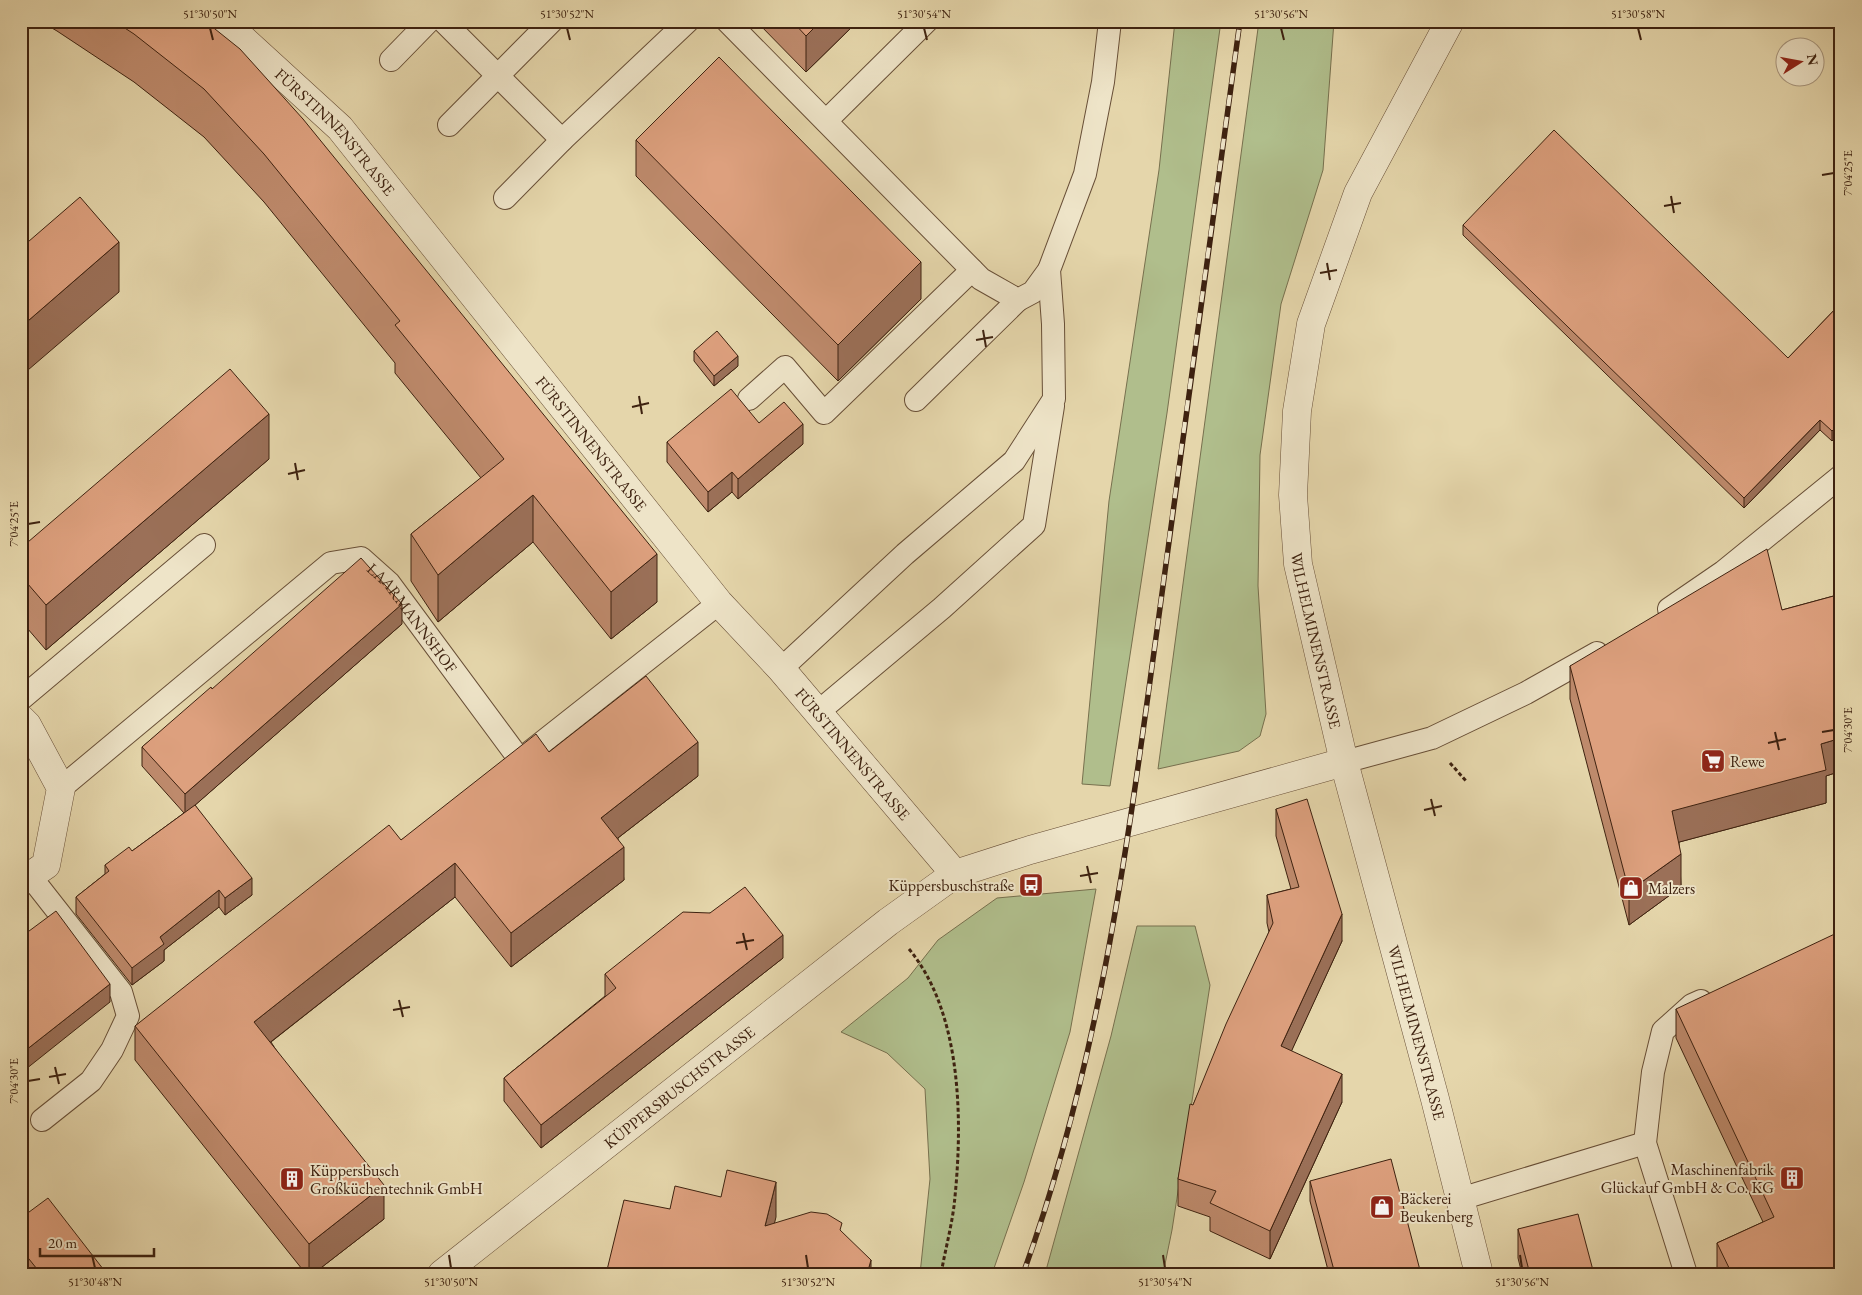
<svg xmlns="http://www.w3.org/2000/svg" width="1862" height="1295" viewBox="0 0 1862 1295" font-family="'EB Garamond',serif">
	<rect width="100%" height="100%" fill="#e5d6ab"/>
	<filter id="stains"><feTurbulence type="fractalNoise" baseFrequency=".004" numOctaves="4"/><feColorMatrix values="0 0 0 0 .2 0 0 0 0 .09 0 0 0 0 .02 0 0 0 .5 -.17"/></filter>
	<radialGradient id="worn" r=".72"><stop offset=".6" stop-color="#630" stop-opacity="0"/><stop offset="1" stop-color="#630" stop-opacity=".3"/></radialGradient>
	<!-- green -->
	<g fill="#b0be8c" stroke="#77704e">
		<path d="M 1175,21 L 1221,21 L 1167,413 L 1110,786 L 1082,784 L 1109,501 L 1159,170 Z"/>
		<path d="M 1259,21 L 1334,21 L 1323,170 L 1281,304 L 1260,455 L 1258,586 L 1266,714 L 1260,736 L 1239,751 L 1158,769 Z"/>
		<path d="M 1096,889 L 1070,1032 L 1024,1182 L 992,1274 L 920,1274 L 930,1179 L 925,1089 L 887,1053 L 841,1032 L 908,978 L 938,940 L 997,898 Z"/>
		<path d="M 1137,926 L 1195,926 L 1210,985 L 1172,1230 L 1163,1274 L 1045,1274 L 1111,1036 Z"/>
	</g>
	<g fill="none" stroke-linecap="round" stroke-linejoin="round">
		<defs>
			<g id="service">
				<path d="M 443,21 L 562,140 L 688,21"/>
				<path d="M 727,21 L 981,279 L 1018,300 L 1033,292 L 1049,270"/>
				<path d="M 391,60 L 429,21"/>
				<path d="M 826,121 L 927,21"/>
				<path d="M 449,125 L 552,21"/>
				<path d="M 505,198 L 562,140"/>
				<path d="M 749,399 L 785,367 L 824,413 L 972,270"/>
				<path d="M 916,400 L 1018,300"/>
				<path d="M 1669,609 L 1723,572 L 1841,476"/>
				<path d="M 781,669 L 905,554 L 1014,461 L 1054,399 L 1053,324 L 1049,270 L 1085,174 L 1103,82 L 1110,21"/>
				<path d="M 21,699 L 204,545"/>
				<path d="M 818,712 L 942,608 L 1034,525 L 1053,406"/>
				<path d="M 1344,762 L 1432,738 L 1526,693 L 1597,653"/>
				<path id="s1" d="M 61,788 L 331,563 L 361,558 L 389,583 L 520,760 L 719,603"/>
				<path d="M 30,876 L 121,992 L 128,1016 L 112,1050 L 91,1081 L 42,1120"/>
				<path d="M 1460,1199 L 1645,1143"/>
				<path d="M 1686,1274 L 1645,1143 L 1653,1072 L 1663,1031 L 1692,1005 L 1701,1001"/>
			</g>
			<g id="minor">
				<path id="s2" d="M 223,21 L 340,128 L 719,603 L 781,669 L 955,874"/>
				<path d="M 21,719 L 27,725 L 61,788 L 46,865 L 21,882"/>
				<path id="s3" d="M 442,1274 L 888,922 L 955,874 L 1030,850 L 1344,762"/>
			</g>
			<g id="tertiary">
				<path id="s4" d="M 1450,21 L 1358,193 L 1311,324 L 1297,411 L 1293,495 L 1298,564 L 1344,762 L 1435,1099 L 1479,1274"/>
			</g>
		</defs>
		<!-- service casing -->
		<use href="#service" stroke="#684f37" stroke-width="24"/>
		<!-- minor casing -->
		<use href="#minor" stroke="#684f37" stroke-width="29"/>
		<!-- tertiary casing -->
		<use href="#tertiary" stroke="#684f37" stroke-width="29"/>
		<!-- path -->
		<g stroke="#3e2210" stroke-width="3" stroke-dasharray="4 2.5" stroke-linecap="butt">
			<path d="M 1450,763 L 1466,781"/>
			<path d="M 909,949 C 963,1014 963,1125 954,1206 C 951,1229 945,1251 941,1274"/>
		</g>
		<!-- service -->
		<use href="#service" stroke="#eee4c8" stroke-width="22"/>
		<!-- minor -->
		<use href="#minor" stroke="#eee4c8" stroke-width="28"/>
		<!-- tertiary -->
		<use href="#tertiary" stroke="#eee4c8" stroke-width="28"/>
		<defs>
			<path id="rail" d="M 1023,1274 C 1099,1065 1127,849 1157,630 C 1184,427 1212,224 1240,21"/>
		</defs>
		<!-- rail casing -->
		<use href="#rail" stroke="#3e2210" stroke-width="5.5"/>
		<!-- rail -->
		<use href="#rail" stroke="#eee4c8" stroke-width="4" stroke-dasharray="11" stroke-linecap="butt"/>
	</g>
	<!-- wall -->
	<g fill="#be8a6c" stroke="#3e2210">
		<path d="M 40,21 L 205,21 L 657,602 L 611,639 L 533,542 L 438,622 L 411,581 L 411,534 L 481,478 L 395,373 L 395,363 L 264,202 L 204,137 L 134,82 L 57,31 Z"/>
		<path d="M 756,21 L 858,21 L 806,72 Z"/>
		<path d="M 636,140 L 921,299 L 838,381 L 636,176 Z"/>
		<path d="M 1463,225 L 1788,358 L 1841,303 L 1841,432 L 1832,441 L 1820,430 L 1744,508 L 1463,235 Z"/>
		<path d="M 694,351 L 738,366 L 714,386 L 694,361 Z"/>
		<path d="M 759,423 L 803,444 L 738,499 L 732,492 L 708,512 L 667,462 L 667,442 Z"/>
		<path d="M 269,459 L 46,650 L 21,621 L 21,548 Z"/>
		<path d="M 1841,594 L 1841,771 L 1826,776 L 1826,803 L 1679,842 L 1681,887 L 1629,925 L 1570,699 L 1570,666 L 1782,610 Z"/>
		<path d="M 402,624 L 195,805 L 252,895 L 225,915 L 219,907 L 164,950 L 164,961 L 132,985 L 76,914 L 76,897 L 105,874 L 105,865 L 132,851 L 184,813 L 142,766 L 142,747 L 212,689 Z"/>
		<path d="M 549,752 L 698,776 L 618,838 L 624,880 L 511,967 L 455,897 L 271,1042 L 384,1219 L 313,1274 L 306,1274 L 135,1060 L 135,1026 L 401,840 Z"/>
		<path d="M 1276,809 L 1342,941 L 1291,1051 L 1342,1102 L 1270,1259 L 1210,1231 L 1210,1217 L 1178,1206 L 1178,1179 L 1193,1105 L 1269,932 L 1267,923 L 1267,895 L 1291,889 L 1276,836 Z"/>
		<path d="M 710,913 L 783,958 L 541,1148 L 504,1101 L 504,1078 L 605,996 L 605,974 Z"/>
		<path d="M 1676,1009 L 1841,1274 L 1718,1274 L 1717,1272 L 1717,1243 L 1763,1222 L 1676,1038 Z"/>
		<path d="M 1310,1181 L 1421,1274 L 1329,1274 L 1310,1201 Z"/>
		<path d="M 21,1218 L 107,1274 L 26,1274 L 21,1267 Z"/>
		<path d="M 1518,1229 L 1594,1274 L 1522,1274 L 1518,1258 Z"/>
	</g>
	<!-- shaded-wall -->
	<g fill="#9b7058" stroke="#3e2210">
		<path d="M 821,21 L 858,21 L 806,72 L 806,36 Z"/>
		<path d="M 119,242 L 119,292 L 21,376 L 21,327 Z"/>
		<path d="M 921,262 L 921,299 L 838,381 L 838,345 Z"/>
		<path d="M 738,356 L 738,366 L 714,386 L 714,376 Z"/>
		<path d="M 269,414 L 269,459 L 46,650 L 46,605 Z"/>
		<path d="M 1820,420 L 1820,430 L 1744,508 L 1744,498 Z"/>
		<path d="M 1841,422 L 1841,432 L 1832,441 L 1832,431 Z"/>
		<path d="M 803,424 L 803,444 L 738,499 L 738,479 Z"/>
		<path d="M 732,472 L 732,492 L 708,512 L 708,492 Z"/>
		<path d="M 533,495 L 533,542 L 438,622 L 438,575 Z"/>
		<path d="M 657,554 L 657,602 L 611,639 L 611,592 Z"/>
		<path d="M 402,604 L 402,624 L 185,814 L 185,794 Z"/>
		<path d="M 1841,738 L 1841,771 L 1826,776 L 1826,803 L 1672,844 L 1672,811 L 1821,744 Z"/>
		<path d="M 698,742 L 698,776 L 601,851 L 601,818 Z"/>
		<path d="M 624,847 L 624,880 L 511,967 L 511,933 Z"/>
		<path d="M 1681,854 L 1681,887 L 1629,925 L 1629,891 Z"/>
		<path d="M 455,863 L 455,897 L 254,1055 L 254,1022 Z"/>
		<path d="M 252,878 L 252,895 L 225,915 L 225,898 Z"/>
		<path d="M 219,890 L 219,907 L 164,950 L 164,961 L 132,985 L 132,968 L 160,937 Z"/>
		<path d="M 1342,914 L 1342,941 L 1281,1074 L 1281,1046 Z"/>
		<path d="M 783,935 L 783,958 L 541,1148 L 541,1125 Z"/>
		<path d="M 110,984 L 110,1002 L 21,1073 L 21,1054 Z"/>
		<path d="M 1342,1074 L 1342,1102 L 1270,1259 L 1270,1231 Z"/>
		<path d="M 23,1135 L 23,1154 L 21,1155 L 21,1136 Z"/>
		<path d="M 776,1182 L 776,1217 L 765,1262 L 765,1226 Z"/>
		<path d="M 384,1185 L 384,1219 L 313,1274 L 309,1274 L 309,1244 Z"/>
		<path d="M 871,1260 L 871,1274 L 867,1274 Z"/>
	</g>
	<!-- building -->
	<g fill="#dda07e" stroke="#3e2210">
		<path d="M 114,21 L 205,21 L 240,49 L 303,119 L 657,554 L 611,592 L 533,495 L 438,575 L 411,534 L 504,459 L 395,325 L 400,321 L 264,154 L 204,89 L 134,34 Z"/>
		<path d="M 792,21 L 821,21 L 806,36 Z"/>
		<path d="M 719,57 L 921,262 L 838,345 L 636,140 Z"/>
		<path d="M 1554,130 L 1788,358 L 1841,303 L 1841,422 L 1832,431 L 1820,420 L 1744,498 L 1463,225 Z"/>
		<path d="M 80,197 L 119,242 L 21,327 L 21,248 Z"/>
		<path d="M 717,331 L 738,356 L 714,376 L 694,351 Z"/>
		<path d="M 230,369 L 269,414 L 46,605 L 21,576 L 21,548 Z"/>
		<path d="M 731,389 L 759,423 L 784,402 L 803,424 L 738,479 L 732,472 L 708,492 L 667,442 Z"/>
		<path d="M 1767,549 L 1782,610 L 1841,594 L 1841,738 L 1821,744 L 1826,770 L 1672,811 L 1681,854 L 1629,891 L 1570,666 Z"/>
		<path d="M 361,558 L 402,604 L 185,794 L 142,747 L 211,687 L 212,689 Z"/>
		<path d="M 646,676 L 698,742 L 601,818 L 624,847 L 511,933 L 455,863 L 254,1022 L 384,1185 L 309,1244 L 135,1026 L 389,825 L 401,840 L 536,734 L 549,752 Z"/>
		<path d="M 1307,799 L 1342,914 L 1281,1046 L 1342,1074 L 1270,1231 L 1210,1203 L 1216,1191 L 1178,1179 L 1190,1104 L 1193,1105 L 1226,1024 L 1273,923 L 1267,895 L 1299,887 L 1276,809 Z"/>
		<path d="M 195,805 L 252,878 L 225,898 L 219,890 L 160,937 L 164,944 L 132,968 L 76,897 L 109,871 L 105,865 L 129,847 L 132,851 Z"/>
		<path d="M 745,887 L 783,935 L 541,1125 L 504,1078 L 616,988 L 605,974 L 683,912 L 710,913 Z"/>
		<path d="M 56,911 L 110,984 L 21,1054 L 21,937 Z"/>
		<path d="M 1841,931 L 1841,1274 L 1732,1274 L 1717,1243 L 1774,1217 L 1676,1009 Z"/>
		<path d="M 1391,1159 L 1421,1274 L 1335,1274 L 1310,1181 Z"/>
		<path d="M 727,1170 L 776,1182 L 765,1226 L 811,1212 L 827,1214 L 842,1223 L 840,1230 L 871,1260 L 867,1274 L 594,1274 L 607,1270 L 624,1200 L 670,1209 L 675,1186 L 721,1197 Z"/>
		<path d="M 48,1198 L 107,1274 L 41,1274 L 21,1249 L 21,1218 Z"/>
		<path d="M 1578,1214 L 1594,1274 L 1530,1274 L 1518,1229 Z"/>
	</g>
	<!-- ticks -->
	<path fill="none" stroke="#3e2210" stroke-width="2" d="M 210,28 L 213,40M 567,28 L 570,40M 924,28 L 927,40M 1281,28 L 1284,40M 1638,28 L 1641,40M 1822,175 L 1834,173M 1671,196 L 1674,213M 1664,206 L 1681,203M 1327,263 L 1330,280M 1320,273 L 1337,270M 983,330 L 986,347M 976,340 L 993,337M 639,396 L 642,414M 632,407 L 649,403M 295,463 L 298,480M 288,474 L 305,470M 28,524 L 40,522M 1775,732 L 1779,750M 1822,732 L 1834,730M 1768,743 L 1786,739M 1431,799 L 1435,816M 1424,810 L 1442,806M 1087,866 L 1091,883M 1080,876 L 1098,873M 743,933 L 747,950M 736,943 L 754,940M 399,1000 L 403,1017M 393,1010 L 410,1007M 55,1067 L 59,1084M 49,1077 L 66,1074M 28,1081 L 40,1079M 92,1255 L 95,1268M 449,1255 L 451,1268M 806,1255 L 808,1268M 1163,1255 L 1165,1268M 1520,1255 L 1522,1268"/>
	<!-- icons -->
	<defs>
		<symbol id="supermarket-square" viewBox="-11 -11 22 22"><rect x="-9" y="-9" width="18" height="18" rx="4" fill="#8f2418" stroke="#eee4c8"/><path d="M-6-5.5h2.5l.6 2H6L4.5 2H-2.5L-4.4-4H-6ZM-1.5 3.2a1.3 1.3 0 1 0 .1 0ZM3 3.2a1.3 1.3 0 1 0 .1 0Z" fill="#fff"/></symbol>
		<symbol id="bus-square" viewBox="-11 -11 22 22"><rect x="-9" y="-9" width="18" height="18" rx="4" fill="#8f2418" stroke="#eee4c8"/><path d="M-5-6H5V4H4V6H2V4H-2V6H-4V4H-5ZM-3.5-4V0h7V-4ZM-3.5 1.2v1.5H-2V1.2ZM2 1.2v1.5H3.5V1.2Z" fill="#fff"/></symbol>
		<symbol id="shop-square" viewBox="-11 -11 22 22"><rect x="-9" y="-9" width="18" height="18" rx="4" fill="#8f2418" stroke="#eee4c8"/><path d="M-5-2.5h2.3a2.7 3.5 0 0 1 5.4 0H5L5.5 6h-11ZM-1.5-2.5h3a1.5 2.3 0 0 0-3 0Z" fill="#fff"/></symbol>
		<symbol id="building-square" viewBox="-11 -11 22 22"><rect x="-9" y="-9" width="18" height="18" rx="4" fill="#8f2418" stroke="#eee4c8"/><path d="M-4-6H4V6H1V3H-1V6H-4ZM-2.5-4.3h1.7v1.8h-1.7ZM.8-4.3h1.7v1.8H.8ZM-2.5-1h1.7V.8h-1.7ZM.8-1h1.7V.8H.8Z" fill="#fff"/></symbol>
	</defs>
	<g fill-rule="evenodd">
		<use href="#supermarket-square" x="1699" y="747" width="28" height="28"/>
		<use href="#bus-square" x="1017" y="871" width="28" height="28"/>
		<use href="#shop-square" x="1617" y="874" width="28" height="28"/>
		<use href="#building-square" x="1778" y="1164" width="28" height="28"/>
		<use href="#building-square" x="278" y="1165" width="28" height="28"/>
		<use href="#shop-square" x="1368" y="1193" width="28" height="28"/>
	</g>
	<g text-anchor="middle" stroke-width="4" stroke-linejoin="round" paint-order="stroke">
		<!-- street labels -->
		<g font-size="16" fill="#3e2210" stroke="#eee4c8">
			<text dy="6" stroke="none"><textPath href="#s2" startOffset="158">FÜRSTINNENSTRASSE</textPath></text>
			<text dy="6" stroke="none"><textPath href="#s2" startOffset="562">FÜRSTINNENSTRASSE</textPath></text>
			<text dy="6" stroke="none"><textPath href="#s1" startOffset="461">LAARMANNSHOF</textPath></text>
			<text dy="6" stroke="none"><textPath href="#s4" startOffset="654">WILHELMINENSTRASSE</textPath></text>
			<text dy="6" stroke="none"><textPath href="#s2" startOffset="968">FÜRSTINNENSTRASSE</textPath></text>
			<text dy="6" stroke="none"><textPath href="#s4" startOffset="1059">WILHELMINENSTRASSE</textPath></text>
			<text dy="6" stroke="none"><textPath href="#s3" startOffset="302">KÜPPERSBUSCHSTRASSE</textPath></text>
		</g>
		<!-- poi labels -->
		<g font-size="16" fill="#3e2210" stroke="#eee4c8" text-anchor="start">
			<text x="1730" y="767">Rewe</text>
			<text x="1014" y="891" text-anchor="end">Küppersbuschstraße</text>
			<text x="1648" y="894">Malzers</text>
			<text x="1774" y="1175" text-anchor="end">Maschinenfabrik<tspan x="1774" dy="18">Glückauf GmbH &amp; Co. KG</tspan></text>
			<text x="310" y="1176">Küppersbusch<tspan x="310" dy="18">Großküchentechnik GmbH</tspan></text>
			<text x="1400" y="1204">Bäckerei<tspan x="1400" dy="18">Beukenberg</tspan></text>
		</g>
	</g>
	<!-- margin -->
	<rect width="1862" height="1295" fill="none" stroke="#e5d6ab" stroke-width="55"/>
	<!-- north arrow -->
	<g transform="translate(1800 62) rotate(79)"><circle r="24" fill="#eee4c8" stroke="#a8967e"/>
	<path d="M0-4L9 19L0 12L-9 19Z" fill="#8f2418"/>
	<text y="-8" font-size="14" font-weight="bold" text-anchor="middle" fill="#3e2210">N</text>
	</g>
	<!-- scale -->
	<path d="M40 1248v8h114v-8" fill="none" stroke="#3e2210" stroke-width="2.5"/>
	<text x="48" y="1248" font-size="15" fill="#3e2210" stroke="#eee4c8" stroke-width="4" paint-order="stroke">20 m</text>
	<rect x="28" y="28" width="1806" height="1240" fill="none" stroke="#3e2210" stroke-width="2"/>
	<g font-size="12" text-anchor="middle" fill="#3e2210">
		<text x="210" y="18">51°30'50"N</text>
		<text x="567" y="18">51°30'52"N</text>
		<text x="924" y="18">51°30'54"N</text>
		<text x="1281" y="18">51°30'56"N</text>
		<text x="1638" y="18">51°30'58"N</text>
		<text transform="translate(1848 173) rotate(-90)" y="4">7°04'25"E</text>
		<text transform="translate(14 524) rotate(-90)" y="4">7°04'25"E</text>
		<text transform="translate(1848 730) rotate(-90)" y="4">7°04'30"E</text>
		<text transform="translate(14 1081) rotate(-90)" y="4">7°04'30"E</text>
		<text x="95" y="1286">51°30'48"N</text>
		<text x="451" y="1286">51°30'50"N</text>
		<text x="808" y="1286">51°30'52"N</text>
		<text x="1165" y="1286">51°30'54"N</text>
		<text x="1522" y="1286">51°30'56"N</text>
	</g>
	<rect width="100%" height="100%" filter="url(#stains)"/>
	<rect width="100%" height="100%" fill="url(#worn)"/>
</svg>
